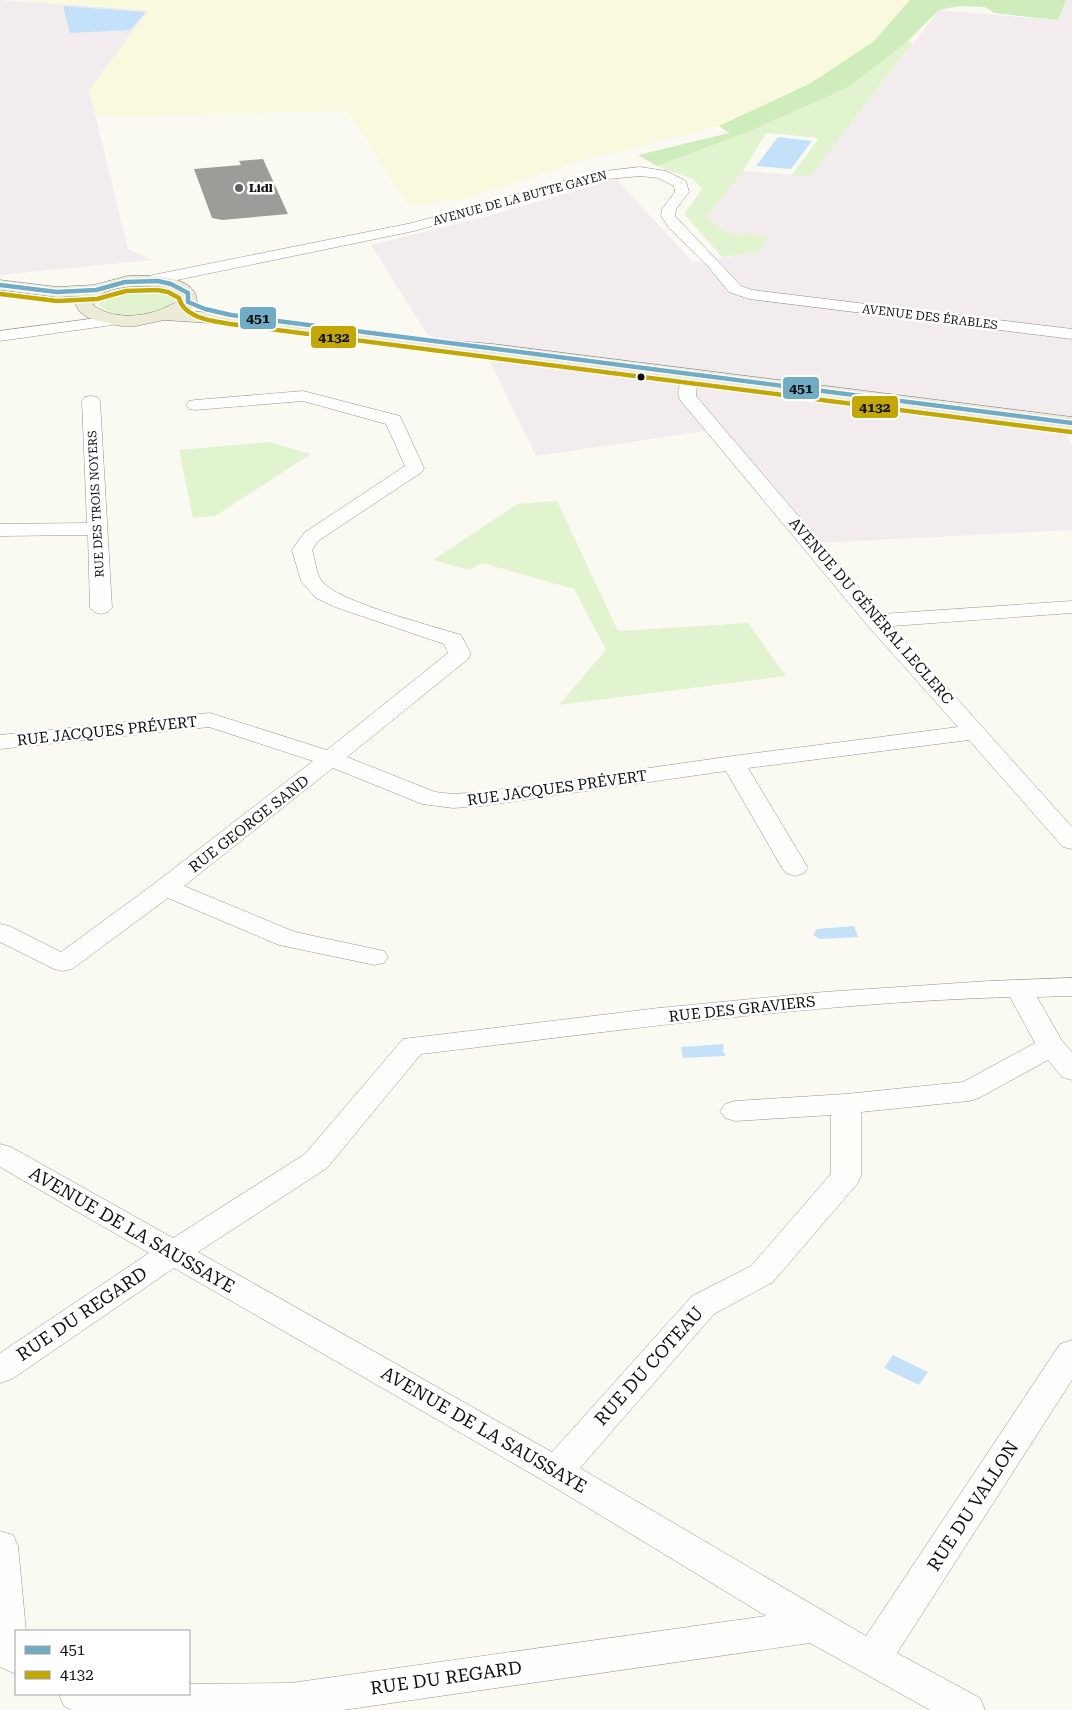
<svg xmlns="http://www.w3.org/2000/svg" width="1072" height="1710" viewBox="0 0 1072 1710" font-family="'Roboto Serif',serif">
	<rect width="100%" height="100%" fill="#fbfaf2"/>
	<!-- industrial -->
	<g fill="#f3ecef">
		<path d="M 0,0 L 149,10 L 89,90 L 128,249 L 152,260 L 0,275 Z"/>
		<path d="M 1066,0 L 1072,0 L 1072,420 L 1056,419 L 1072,445 L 1072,530 L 816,543 L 712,430 L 536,456 L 490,362 L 427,334 L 371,245 L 488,216 L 616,179 L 693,262 L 761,252 L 768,236 L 724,232 L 707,217 L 743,171 L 811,176 L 939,10 L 1058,20 Z"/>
	</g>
	<!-- farmland -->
	<path fill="#f9f9dd" d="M 19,0 L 910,0 L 874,41 L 811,83 L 719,126 L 587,159 L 464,199 L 408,205 L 348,111 L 96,116 L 89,90 L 148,11 Z"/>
	<!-- green -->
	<g fill="#e1f3cf">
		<path d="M 908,41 L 913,43 L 811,176 L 792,175 L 819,138 L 766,133 L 743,171 L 707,217 L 724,232 L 768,236 L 761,252 L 722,257 L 684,214 L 702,189 L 693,179 L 657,166 L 748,132 L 849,87 Z"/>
		<path d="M 141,286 C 153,287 167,287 175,297 L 174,302 C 157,317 119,321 100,306 L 99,301 C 108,288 127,287 141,286 Z"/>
		<path d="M 269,442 L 311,454 L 215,516 L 193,518 L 179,450 Z"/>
		<path d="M 557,501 L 618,631 L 748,623 L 786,676 L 559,705 L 606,650 L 574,589 L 483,563 L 469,570 L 433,560 L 517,504 Z"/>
	</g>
	<!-- forest -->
	<path fill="#cfecbd" d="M 910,0 L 1066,0 L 1058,20 L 994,13 L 985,7 L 960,6 L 939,10 L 908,41 L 849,87 L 748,132 L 657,166 L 638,155 L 729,133 L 719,126 L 811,83 L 874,41 Z"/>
	<!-- water -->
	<g fill="#c4e1fa">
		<path d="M 63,6 L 146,12 L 130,30 L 70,33 Z"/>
		<path d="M 778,137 L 812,141 L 791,169 L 756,166 Z"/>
		<path d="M 854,926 L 858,937 L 820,939 L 813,935 L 817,929 Z"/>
		<path d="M 723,1044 L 724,1050 L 722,1050 L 723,1052 L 726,1055 L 724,1056 L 683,1058 L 681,1049 L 682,1047 Z"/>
		<path d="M 893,1355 L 928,1372 L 919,1385 L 884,1368 Z"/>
	</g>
	<!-- building -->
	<path fill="#9e9c98" d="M 263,159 L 288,214 L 222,220 L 212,218 L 194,169 L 241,165 L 239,161 Z"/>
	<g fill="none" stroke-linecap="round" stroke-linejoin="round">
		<defs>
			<g id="street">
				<path d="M 640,167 L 666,171 L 686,181 L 689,192 L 676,209 L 675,216 L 741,286 L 752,290 L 1072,329 L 1072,339 L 749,299 L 729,292 L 707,265 L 670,229 L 661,216 L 662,209 L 675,192 L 674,186 L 658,178 L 640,176 L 598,180 L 414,231 L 148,286 L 142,284 L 140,281 L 142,278 L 148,276 L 412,223 L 596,172 Z"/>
				<path d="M 120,315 L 126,317 L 128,320 L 126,323 L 0,341 L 0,331 Z"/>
				<path d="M 694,371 L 700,372 L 703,376 L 697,385 L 696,396 L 882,614 L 1072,601 L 1072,613 L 892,626 L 1072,827 L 1072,849 L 1063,847 L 969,740 L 748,768 L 808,868 L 804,873 L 795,876 L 786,873 L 782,868 L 726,771 L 481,806 L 453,808 L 422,804 L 333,768 L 184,886 L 295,932 L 384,951 L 388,957 L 384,963 L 375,965 L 279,945 L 168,898 L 72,969 L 63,971 L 54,969 L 0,942 L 0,924 L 9,926 L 61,952 L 155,883 L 313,761 L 209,727 L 0,749 L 0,735 L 210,713 L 327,750 L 448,653 L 444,644 L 335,607 L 316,598 L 301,581 L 292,550 L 304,533 L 405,466 L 386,424 L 303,401 L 195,410 L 189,409 L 186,405 L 189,401 L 195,400 L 303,391 L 400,416 L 424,468 L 422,472 L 318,541 L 312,550 C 315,559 316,572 321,580 C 334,601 433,626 461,635 L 471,654 L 468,659 L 347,757 L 435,792 L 453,794 L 481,792 L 733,756 L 958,727 L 868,626 L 681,401 C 674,391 682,381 688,372 Z"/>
				<path d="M 91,396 L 97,397 L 100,401 L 112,608 L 108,612 L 101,614 L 94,612 L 90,608 L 88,535 L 0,536 L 0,524 L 87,523 L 82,401 L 85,397 Z"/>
				<path d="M 1072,978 L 1072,996 L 1037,997 L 1062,1041 L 1072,1052 L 1072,1080 L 1062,1077 L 1048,1060 L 979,1098 L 969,1101 L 861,1112 L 861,1176 L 857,1184 L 773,1282 L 714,1314 L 580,1468 L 866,1636 L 1060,1344 L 1072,1340 L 1072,1380 L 897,1653 L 980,1698 L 985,1710 L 930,1710 L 810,1643 L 343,1710 L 71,1710 L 64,1706 L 59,1694 L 189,1694 L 189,1684 L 291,1683 L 766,1616 L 544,1481 L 174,1268 L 12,1379 L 0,1383 L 0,1353 L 149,1253 L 0,1167 L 0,1144 L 11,1147 L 173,1238 L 305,1154 L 403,1039 L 659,1008 L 824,992 L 989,981 ZM 1010,997 L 1035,1043 L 963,1082 L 846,1094 L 735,1101 L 725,1104 L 720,1111 L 725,1118 L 735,1121 L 831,1115 L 831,1174 L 751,1266 L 692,1296 L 552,1452 L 198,1252 L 327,1168 L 421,1054 C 617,1031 813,1003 1010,997 Z"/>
				<path d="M 0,1531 L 13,1535 L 18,1546 L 26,1631 L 16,1631 L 16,1674 L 0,1667 Z"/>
			</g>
			<path id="primary" d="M 128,276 C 148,275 197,274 197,302 L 187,311 L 226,314 L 418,338 L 493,344 L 1072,417 L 1072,429 L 493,356 L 418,350 L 226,324 L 164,320 L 136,326 L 121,326 L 88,318 L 79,311 L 75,303 L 80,296 L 57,297 L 0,290 L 0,280 L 57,287 L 93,285 ZM 158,286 L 179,295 L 179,300 C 155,316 118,323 93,305 C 99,284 141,286 158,286 Z"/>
		</defs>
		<!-- street casing -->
		<use href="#street" stroke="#959491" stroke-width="1"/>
		<!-- primary casing -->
		<use href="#primary" stroke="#82827e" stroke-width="1"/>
		<!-- street -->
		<use href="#street" fill="#fefefd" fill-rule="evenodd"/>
		<!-- primary -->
		<use href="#primary" fill="#edead8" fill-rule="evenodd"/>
		<defs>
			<path id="bus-1" d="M 0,285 L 57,292 L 96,290 L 125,282 L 158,281 L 171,284 L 188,293 L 188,302 L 205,309 L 231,315 L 1072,423"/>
			<path id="bus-2" d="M 0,294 L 57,301 L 97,299 L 126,291 L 157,290 L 168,292 L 179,298 C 184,318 212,321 230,324 L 1071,432"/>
		</defs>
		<!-- bus-1 casing -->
		<use href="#bus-1" stroke="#fff" stroke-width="7"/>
		<!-- bus-2 casing -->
		<use href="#bus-2" stroke="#fff" stroke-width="7"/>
		<!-- bus-1 -->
		<use href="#bus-1" stroke="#71acc6" stroke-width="4.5"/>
		<!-- bus-2 -->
		<use href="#bus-2" stroke="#c3a804" stroke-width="4.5"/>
	</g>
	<!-- markers -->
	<circle fill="#61615e" stroke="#fff" stroke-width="2" cx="239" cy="188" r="5"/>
	<circle fill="#0e0e0e" stroke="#fff" stroke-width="2" cx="641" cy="377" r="4.5"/>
	<g text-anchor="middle" stroke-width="5" stroke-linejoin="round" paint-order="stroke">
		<!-- far-poi labels -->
		<g font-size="12" font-weight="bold" fill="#0e0e0e" stroke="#fff" text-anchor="start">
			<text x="249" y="192">Lidl</text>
		</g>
		<!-- far-street labels -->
		<g font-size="12" fill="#0e0e0e" stroke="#fff">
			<text transform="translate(520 198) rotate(-15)" y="4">AVENUE DE LA BUTTE GAYEN</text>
			<text transform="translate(930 317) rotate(7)" y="4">AVENUE DES ÉRABLES</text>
			<text transform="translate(96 504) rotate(-93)" y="4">RUE DES TROIS NOYERS</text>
		</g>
		<!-- street labels -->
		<g font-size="15" fill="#0e0e0e" stroke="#fff">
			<text transform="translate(871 611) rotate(49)" y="5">AVENUE DU GÉNÉRAL LECLERC</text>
			<text transform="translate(107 731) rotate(-6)" y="5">RUE JACQUES PRÉVERT</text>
			<text transform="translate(557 788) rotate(-8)" y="5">RUE JACQUES PRÉVERT</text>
			<text transform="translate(249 824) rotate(-38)" y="5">RUE GEORGE SAND</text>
			<text transform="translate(742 1009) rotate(-6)" y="5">RUE DES GRAVIERS</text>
		</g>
		<!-- near-street labels -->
		<g font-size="18" fill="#0e0e0e" stroke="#fff">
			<text transform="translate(132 1230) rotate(30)" y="6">AVENUE DE LA SAUSSAYE</text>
			<text transform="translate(82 1314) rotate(-34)" y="6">RUE DU REGARD</text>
			<text transform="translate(649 1366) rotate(-48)" y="6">RUE DU COTEAU</text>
			<text transform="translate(484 1430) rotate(30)" y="6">AVENUE DE LA SAUSSAYE</text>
			<text transform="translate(973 1506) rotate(-57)" y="6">RUE DU VALLON</text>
			<text transform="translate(446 1678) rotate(-8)" y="6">RUE DU REGARD</text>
		</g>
	</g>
	<g stroke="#fff" stroke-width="2">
		<rect x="239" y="306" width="38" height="24" rx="5" fill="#71acc6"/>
		<rect x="310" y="325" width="47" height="24" rx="5" fill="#c3a804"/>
		<rect x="782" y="376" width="38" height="24" rx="5" fill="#71acc6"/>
		<rect x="851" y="395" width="48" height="24" rx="5" fill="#c3a804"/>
	</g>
	<g font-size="14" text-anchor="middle" font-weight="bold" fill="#111">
		<text x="258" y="323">451</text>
		<text x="334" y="342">4132</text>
		<text x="801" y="393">451</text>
		<text x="875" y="412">4132</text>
	</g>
	<!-- legend -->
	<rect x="15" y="1630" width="175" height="65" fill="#ffffff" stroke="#9f9f9f"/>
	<rect x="25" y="1646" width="25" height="8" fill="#71acc6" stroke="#9f9f9f"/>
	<text x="60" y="1655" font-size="15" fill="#0e0e0e">451</text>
	<rect x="25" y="1671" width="25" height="8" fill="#c3a804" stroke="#9f9f9f"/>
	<text x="60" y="1680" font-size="15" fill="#0e0e0e">4132</text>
</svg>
